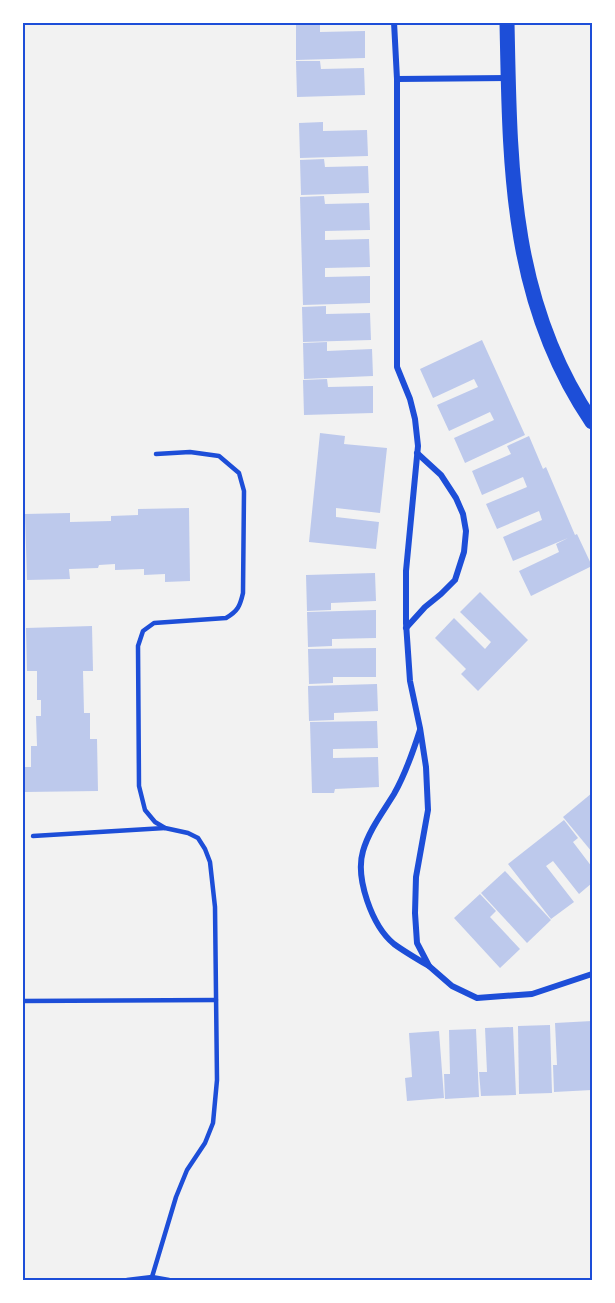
<svg xmlns="http://www.w3.org/2000/svg" width="615" height="1303" viewBox="0 0 615 1303" font-family="'PT Sans',sans-serif">
	<rect width="100%" height="100%" fill="#f2f2f2"/>
	<!-- building -->
	<g fill="#bdc9ec">
		<path d="M 320,24 L 320,32 L 365,31 L 365,58 L 296,60 L 296,25 Z"/>
		<path d="M 296,61 L 320,61 L 321,69 L 364,68 L 365,95 L 297,97 Z"/>
		<path d="M 323,122 L 323,131 L 367,130 L 368,156 L 300,158 L 299,123 Z"/>
		<path d="M 324,159 L 325,167 L 368,166 L 369,193 L 301,195 L 300,160 Z"/>
		<path d="M 324,196 L 325,204 L 369,203 L 370,230 L 325,231 L 325,240 L 369,239 L 370,267 L 325,268 L 325,277 L 370,276 L 370,303 L 303,305 L 300,197 Z"/>
		<path d="M 326,306 L 326,314 L 370,313 L 371,340 L 303,342 L 302,307 Z"/>
		<path d="M 482,340 L 525,435 L 465,463 L 454,438 L 494,420 L 490,412 L 449,431 L 437,405 L 478,387 L 474,379 L 433,398 L 420,369 Z"/>
		<path d="M 327,342 L 327,351 L 372,349 L 373,376 L 304,379 L 303,343 Z"/>
		<path d="M 327,379 L 328,387 L 373,386 L 373,413 L 304,415 L 303,380 Z"/>
		<path d="M 320,433 L 345,436 L 344,444 L 387,448 L 380,513 L 336,508 L 336,517 L 379,522 L 376,549 L 309,542 Z"/>
		<path d="M 529,436 L 543,469 L 546,467 L 575,535 L 577,534 L 592,566 L 531,596 L 519,571 L 559,552 L 556,544 L 568,538 L 513,561 L 503,537 L 542,520 L 539,511 L 497,529 L 486,504 L 527,487 L 523,477 L 482,495 L 472,471 L 511,454 L 507,446 Z"/>
		<path d="M 189,508 L 190,581 L 165,582 L 165,574 L 144,575 L 144,569 L 115,570 L 115,564 L 99,565 L 98,568 L 69,569 L 70,579 L 27,580 L 25,514 L 70,513 L 70,522 L 111,521 L 111,516 L 138,515 L 138,509 Z"/>
		<path d="M 375,573 L 376,601 L 331,603 L 331,610 L 307,611 L 306,575 Z"/>
		<path d="M 480,592 L 528,640 L 478,691 L 461,674 L 466,669 L 435,638 L 454,618 L 485,649 L 491,642 L 460,612 Z"/>
		<path d="M 376,610 L 376,638 L 332,639 L 332,646 L 308,647 L 307,612 Z"/>
		<path d="M 92,626 L 93,671 L 83,671 L 84,713 L 90,713 L 90,739 L 97,739 L 98,791 L 25,792 L 24,767 L 31,767 L 31,746 L 37,746 L 36,716 L 41,716 L 41,700 L 37,700 L 37,671 L 27,671 L 26,628 Z"/>
		<path d="M 376,648 L 376,677 L 333,677 L 333,683 L 309,684 L 308,649 Z"/>
		<path d="M 377,684 L 378,711 L 334,713 L 334,720 L 309,721 L 308,686 Z"/>
		<path d="M 377,721 L 378,748 L 333,749 L 333,758 L 378,757 L 379,787 L 335,789 L 334,793 L 312,793 L 310,722 Z"/>
		<path d="M 592,793 L 592,852 L 563,817 Z"/>
		<path d="M 564,820 L 578,838 L 573,842 L 592,867 L 592,883 L 579,894 L 553,861 L 546,866 L 574,902 L 551,919 L 508,864 Z"/>
		<path d="M 505,871 L 551,920 L 527,943 L 481,893 Z"/>
		<path d="M 480,894 L 496,911 L 490,917 L 520,949 L 500,968 L 454,918 Z"/>
		<path d="M 592,1021 L 592,1090 L 554,1092 L 553,1065 L 557,1065 L 555,1023 Z"/>
		<path d="M 550,1025 L 552,1093 L 519,1094 L 518,1026 Z"/>
		<path d="M 513,1027 L 516,1095 L 481,1096 L 479,1072 L 487,1072 L 485,1028 Z"/>
		<path d="M 476,1029 L 479,1097 L 445,1099 L 444,1074 L 450,1074 L 449,1030 Z"/>
		<path d="M 439,1031 L 444,1098 L 407,1101 L 405,1078 L 412,1077 L 409,1033 Z"/>
	</g>
	<g fill="none" stroke-linecap="round" stroke-linejoin="round">
		<!-- service -->
		<g stroke="#1d4ed8" stroke-width="4.5">
			<path d="M 33,836 L 165,828"/>
			<path d="M 22,1001 L 216,1000"/>
			<path d="M 152,1277 L 176,1197 L 187,1170 L 205,1143 L 213,1123 L 217,1080 L 215,907 L 210,862 L 205,849 L 198,838 L 188,833 L 165,828 L 155,822 L 145,810 L 139,786 L 138,646 L 143,631 L 154,623 L 226,618 C 238,611 240,606 243,593 L 244,491 L 239,473 L 219,456 L 190,452 L 156,454"/>
			<path d="M 127,1280 L 152,1277 L 169,1280"/>
		</g>
		<!-- minor -->
		<g stroke="#1d4ed8" stroke-width="6">
			<path d="M 394,22 L 397,79 L 397,367 L 410,399 L 415,419 L 418,446 L 406,571 L 406,623 L 410,681 L 420,728 L 426,767 L 428,810 L 416,877 L 415,913 L 417,943 L 429,966 L 452,986 L 477,998 L 532,994 L 592,974"/>
			<path d="M 397,79 L 508,78"/>
			<path d="M 406,628 L 425,607 L 441,594 L 455,580 L 464,552 L 466,531 L 463,514 L 456,498 L 441,475 L 417,453"/>
			<path d="M 420,730 C 413,752 406,773 394,794 C 383,812 369,830 363,851 C 355,878 372,926 394,944 C 405,952 417,959 429,966"/>
		</g>
		<!-- primary -->
		<path stroke="#1d4ed8" stroke-width="15" d="M 507,22 C 510,165 509,300 592,422"/>
	</g>
	<!-- border -->
	<rect width="615" height="1303" fill="none" stroke="#ffffff" stroke-width="48"/>
	<rect x="24" y="24" width="567" height="1255" fill="none" stroke="#1d4ed8" stroke-width="2"/>
</svg>
